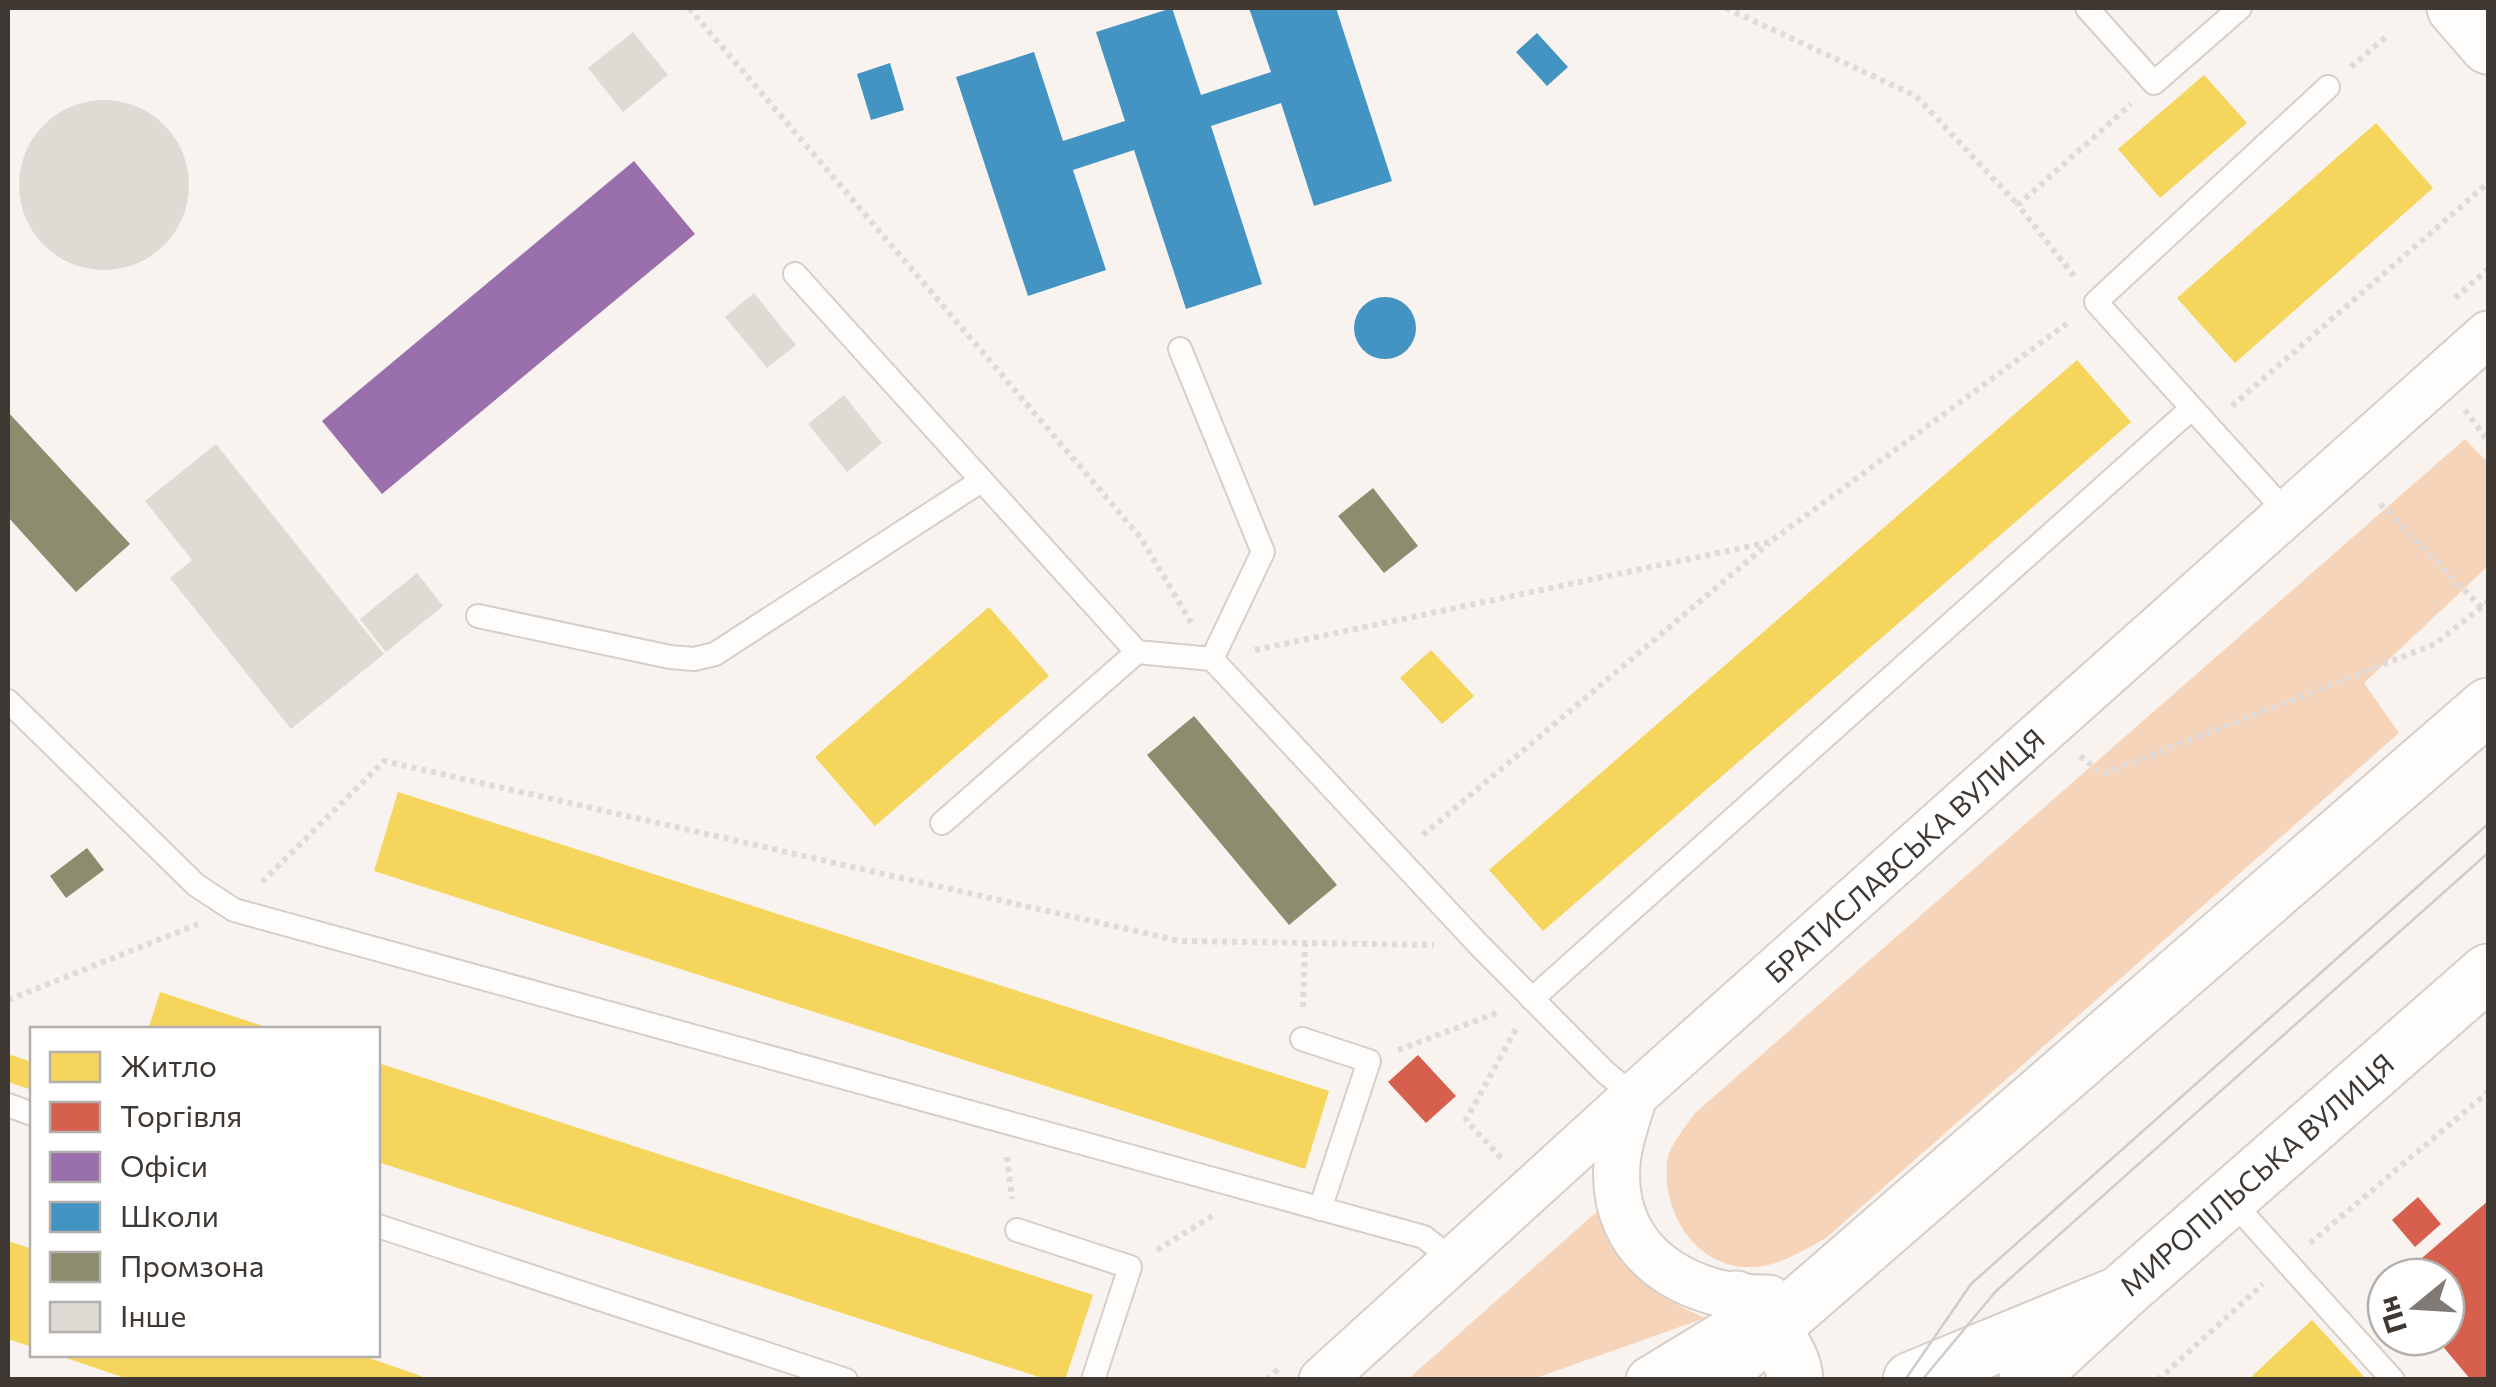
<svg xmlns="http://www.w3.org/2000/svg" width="2496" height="1387" viewBox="0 0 2496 1387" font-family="Commissioner,sans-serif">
	<rect width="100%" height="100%" fill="#f8f3ee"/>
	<!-- green -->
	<g fill="#f6d4ba">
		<path d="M 2465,439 L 2488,463 L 2488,566 L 2364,683 L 2399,733 L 1826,1238 C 1804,1250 1780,1266 1754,1267 C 1697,1270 1662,1214 1667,1162 C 1669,1146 1685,1128 1694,1114 Z"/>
		<path d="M 1601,1208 C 1629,1273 1640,1289 1705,1318 L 1533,1379 L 1407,1380 Z"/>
	</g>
	<!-- homes -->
	<g fill="#f6d55c">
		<path d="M 2204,75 L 2247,123 L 2160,198 L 2118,149 Z"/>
		<path d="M 2376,123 L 2433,188 L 2235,363 L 2177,298 Z"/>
		<path d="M 2077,360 L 2131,422 L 1543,931 L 1489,870 Z"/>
		<path d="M 989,607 L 1049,676 L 875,826 L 815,757 Z"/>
		<path d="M 1431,650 L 1474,696 L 1442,724 L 1400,678 Z"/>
		<path d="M 398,792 L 1329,1091 L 1305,1169 L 374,871 Z"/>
		<path d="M 160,992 L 272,1029 L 272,1030 L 148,1030 Z"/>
		<path d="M 8,1054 L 32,1062 L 32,1090 L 8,1082 Z"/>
		<path d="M 378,1063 L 1093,1295 L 1065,1380 L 1048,1380 L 378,1162 Z"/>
		<path d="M 8,1241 L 32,1249 L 32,1347 L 8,1339 Z"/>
		<path d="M 2312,1320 L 2367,1380 L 2248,1380 Z"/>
		<path d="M 358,1354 L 432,1380 L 131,1380 L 57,1355 Z"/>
	</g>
	<!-- shops -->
	<g fill="#d6604d">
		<path d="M 1418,1055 L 1456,1096 L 1426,1123 L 1388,1082 Z"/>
		<path d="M 2418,1197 L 2441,1224 L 2415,1247 L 2392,1220 Z"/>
		<path d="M 2488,1201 L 2488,1380 L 2471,1380 L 2435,1337 L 2446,1337 L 2446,1277 L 2400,1277 Z"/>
	</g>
	<!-- offices -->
	<path fill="#9970ab" d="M 634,161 L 695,234 L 382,494 L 322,421 Z"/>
	<!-- schools -->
	<g fill="#4393c3">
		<path d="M 1172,8 L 1201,95 L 1271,72 L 1249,8 L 1336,8 L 1392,181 L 1314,206 L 1281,103 L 1211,126 L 1262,284 L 1186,309 L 1134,150 L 1073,170 L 1106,270 L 1028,296 L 956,77 L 1034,52 L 1063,141 L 1125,121 L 1096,32 Z"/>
		<path d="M 1537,33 L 1568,67 L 1547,86 L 1516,52 Z"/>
		<path d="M 890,63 L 904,110 L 871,120 L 857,74 Z"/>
		<circle cx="1385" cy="328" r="31"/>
	</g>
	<!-- industry -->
	<g fill="#8c8c6e">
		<path d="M 8,412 L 130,544 L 76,592 L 8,517 Z"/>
		<path d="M 1373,488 L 1418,546 L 1384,573 L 1338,516 Z"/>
		<path d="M 1194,716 L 1337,885 L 1289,925 L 1147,755 Z"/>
		<path d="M 87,848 L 104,870 L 66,898 L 50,876 Z"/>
	</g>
	<!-- building -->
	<g fill="#e0dad5">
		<path d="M 633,32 L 668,75 L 623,112 L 588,68 Z"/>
		<circle cx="104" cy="185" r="85"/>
		<path d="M 754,293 L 796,345 L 767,368 L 725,317 Z"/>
		<path d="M 844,395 L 882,443 L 847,472 L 808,424 Z"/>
		<path d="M 216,444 L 384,654 L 291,729 L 170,578 L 192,560 L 145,501 Z"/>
		<path d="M 417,573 L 443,606 L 386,652 L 360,619 Z"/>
	</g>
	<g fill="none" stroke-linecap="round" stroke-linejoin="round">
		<defs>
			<g id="service">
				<path d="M 2087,8 L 2154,83 L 2240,8"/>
				<path d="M 795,274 L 1137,652 L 1212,659 L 1480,946 L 1605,1072 L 1634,1096"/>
				<path d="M 1180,349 L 1263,552 L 1212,659"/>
				<path d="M 2287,513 L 2096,302 L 2328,87"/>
				<path d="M 478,616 L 670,657 L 694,659 L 715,654 L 981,481"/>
				<path d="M 8,701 L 196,885 L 234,910 L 1424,1237 L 1454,1261"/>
				<path d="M 942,823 L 1137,652"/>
				<path d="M 1532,999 L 2192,408"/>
				<path d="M 1302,1039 L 1369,1061 L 1320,1209"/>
				<path d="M 8,1105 L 32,1114"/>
				<path d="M 2229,1198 L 2393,1380"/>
				<path d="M 378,1226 L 846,1380"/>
				<path d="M 1017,1230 L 1130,1267 L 1093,1380"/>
			</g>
			<g id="minor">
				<path d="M 1634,1096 C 1628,1118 1618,1142 1617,1164 C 1610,1254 1688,1300 1769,1298"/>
				<path d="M 1322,1380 L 1634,1096 L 2488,334"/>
				<path d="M 1649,1380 L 1756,1315 L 1772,1309"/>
			</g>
			<g id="tertiary">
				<path d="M 2455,8 L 2488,46"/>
				<path d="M 2027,1380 L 2117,1297"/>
			</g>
			<g id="primary">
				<path d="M 1736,1299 C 1760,1318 1793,1346 1795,1380"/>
				<path d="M 1712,1380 L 2488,706"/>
				<path d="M 1911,1380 L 2120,1294 L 2488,972"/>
			</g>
		</defs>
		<!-- service casing -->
		<use href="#service" stroke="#d5cfca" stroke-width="26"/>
		<!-- minor casing -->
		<use href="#minor" stroke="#d5cfca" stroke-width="49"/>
		<!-- tertiary casing -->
		<use href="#tertiary" stroke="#d5cfca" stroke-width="59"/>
		<!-- primary casing -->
		<use href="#primary" stroke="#d5cfca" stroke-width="59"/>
		<!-- path -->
		<g stroke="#dedbda" stroke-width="6" stroke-dasharray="5 5" stroke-linecap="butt">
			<path d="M 689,8 L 1141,538 L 1193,626"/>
			<path d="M 1726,8 L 1916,96 L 2018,205"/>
			<path d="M 2351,67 L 2388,35"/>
			<path d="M 2074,276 L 2018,205 L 2131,104"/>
			<path d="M 2455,298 L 2488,269"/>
			<path d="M 2232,406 L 2488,183"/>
			<path d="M 2465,410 L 2488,441"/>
			<path d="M 2380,504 L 2482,608"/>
			<path d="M 1255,650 L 1770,542 L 2069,322"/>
			<path d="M 2080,756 L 2103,774 L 2435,644 L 2488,602"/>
			<path d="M 1423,835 L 1769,543"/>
			<path d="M 262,882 L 384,761 L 1180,941 L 1434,945"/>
			<path d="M 8,1000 L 198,924"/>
			<path d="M 1303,1007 L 1305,943"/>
			<path d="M 1398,1050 L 1499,1012"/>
			<path d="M 1007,1157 L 1012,1199"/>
			<path d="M 1501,1158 L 1466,1120 L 1517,1027"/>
			<path d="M 2310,1243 L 2488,1092"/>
			<path d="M 1157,1250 L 1214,1215"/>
			<path d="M 1267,1380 L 1279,1368"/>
			<path d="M 2158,1380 L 2263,1284"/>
		</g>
		<!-- service -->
		<use href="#service" stroke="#fefdfc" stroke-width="22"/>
		<!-- minor -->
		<use href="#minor" stroke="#fefdfc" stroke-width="45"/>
		<!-- tertiary -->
		<use href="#tertiary" stroke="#fefdfc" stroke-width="55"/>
		<!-- primary -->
		<use href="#primary" stroke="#fefdfc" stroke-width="55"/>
		<!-- tram -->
		<g stroke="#cecdcb" stroke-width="2.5">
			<path d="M 1905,1380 L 1971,1284 L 2488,824"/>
			<path d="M 1922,1380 L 1996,1291 L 2488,853"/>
		</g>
	</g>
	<g text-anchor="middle" stroke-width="10" stroke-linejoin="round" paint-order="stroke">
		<!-- street labels -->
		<g font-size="28" fill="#3f3833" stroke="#fff">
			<text transform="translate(1905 856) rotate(-42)" y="10">БРАТИСЛАВСЬКА ВУЛИЦЯ</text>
			<text transform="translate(2257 1175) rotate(-41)" y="10">МИРОПІЛЬСЬКА ВУЛИЦЯ</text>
		</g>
	</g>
	<!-- border -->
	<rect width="2496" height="1387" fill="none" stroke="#3f3833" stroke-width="20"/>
	<!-- legend -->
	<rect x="30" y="1027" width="350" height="330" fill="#ffffff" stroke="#b2afad" stroke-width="2.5"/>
	<rect x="50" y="1052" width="50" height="30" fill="#f6d55c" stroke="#b2afad" stroke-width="2.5"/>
	<text x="120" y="1077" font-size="30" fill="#3f3833">Житло</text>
	<rect x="50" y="1102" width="50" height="30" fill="#d6604d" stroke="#b2afad" stroke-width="2.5"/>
	<text x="120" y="1127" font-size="30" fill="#3f3833">Торгівля</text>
	<rect x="50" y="1152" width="50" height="30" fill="#9970ab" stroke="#b2afad" stroke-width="2.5"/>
	<text x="120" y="1177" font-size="30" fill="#3f3833">Офіси</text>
	<rect x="50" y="1202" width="50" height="30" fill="#4393c3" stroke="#b2afad" stroke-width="2.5"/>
	<text x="120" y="1227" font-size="30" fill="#3f3833">Школи</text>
	<rect x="50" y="1252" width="50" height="30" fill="#8c8c6e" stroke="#b2afad" stroke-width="2.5"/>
	<text x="120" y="1277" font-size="30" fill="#3f3833">Промзона</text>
	<rect x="50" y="1302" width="50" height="30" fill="#e0dad5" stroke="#b2afad" stroke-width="2.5"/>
	<text x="120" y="1327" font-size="30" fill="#3f3833">Інше</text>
	<!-- north arrow -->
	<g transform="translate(2416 1307) rotate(252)"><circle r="48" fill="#ffffff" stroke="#b2afad" stroke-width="2.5"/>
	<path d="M0-8L18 38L0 25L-18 38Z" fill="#807974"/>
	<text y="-15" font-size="28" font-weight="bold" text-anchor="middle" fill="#3f3833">Пн</text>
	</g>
</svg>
